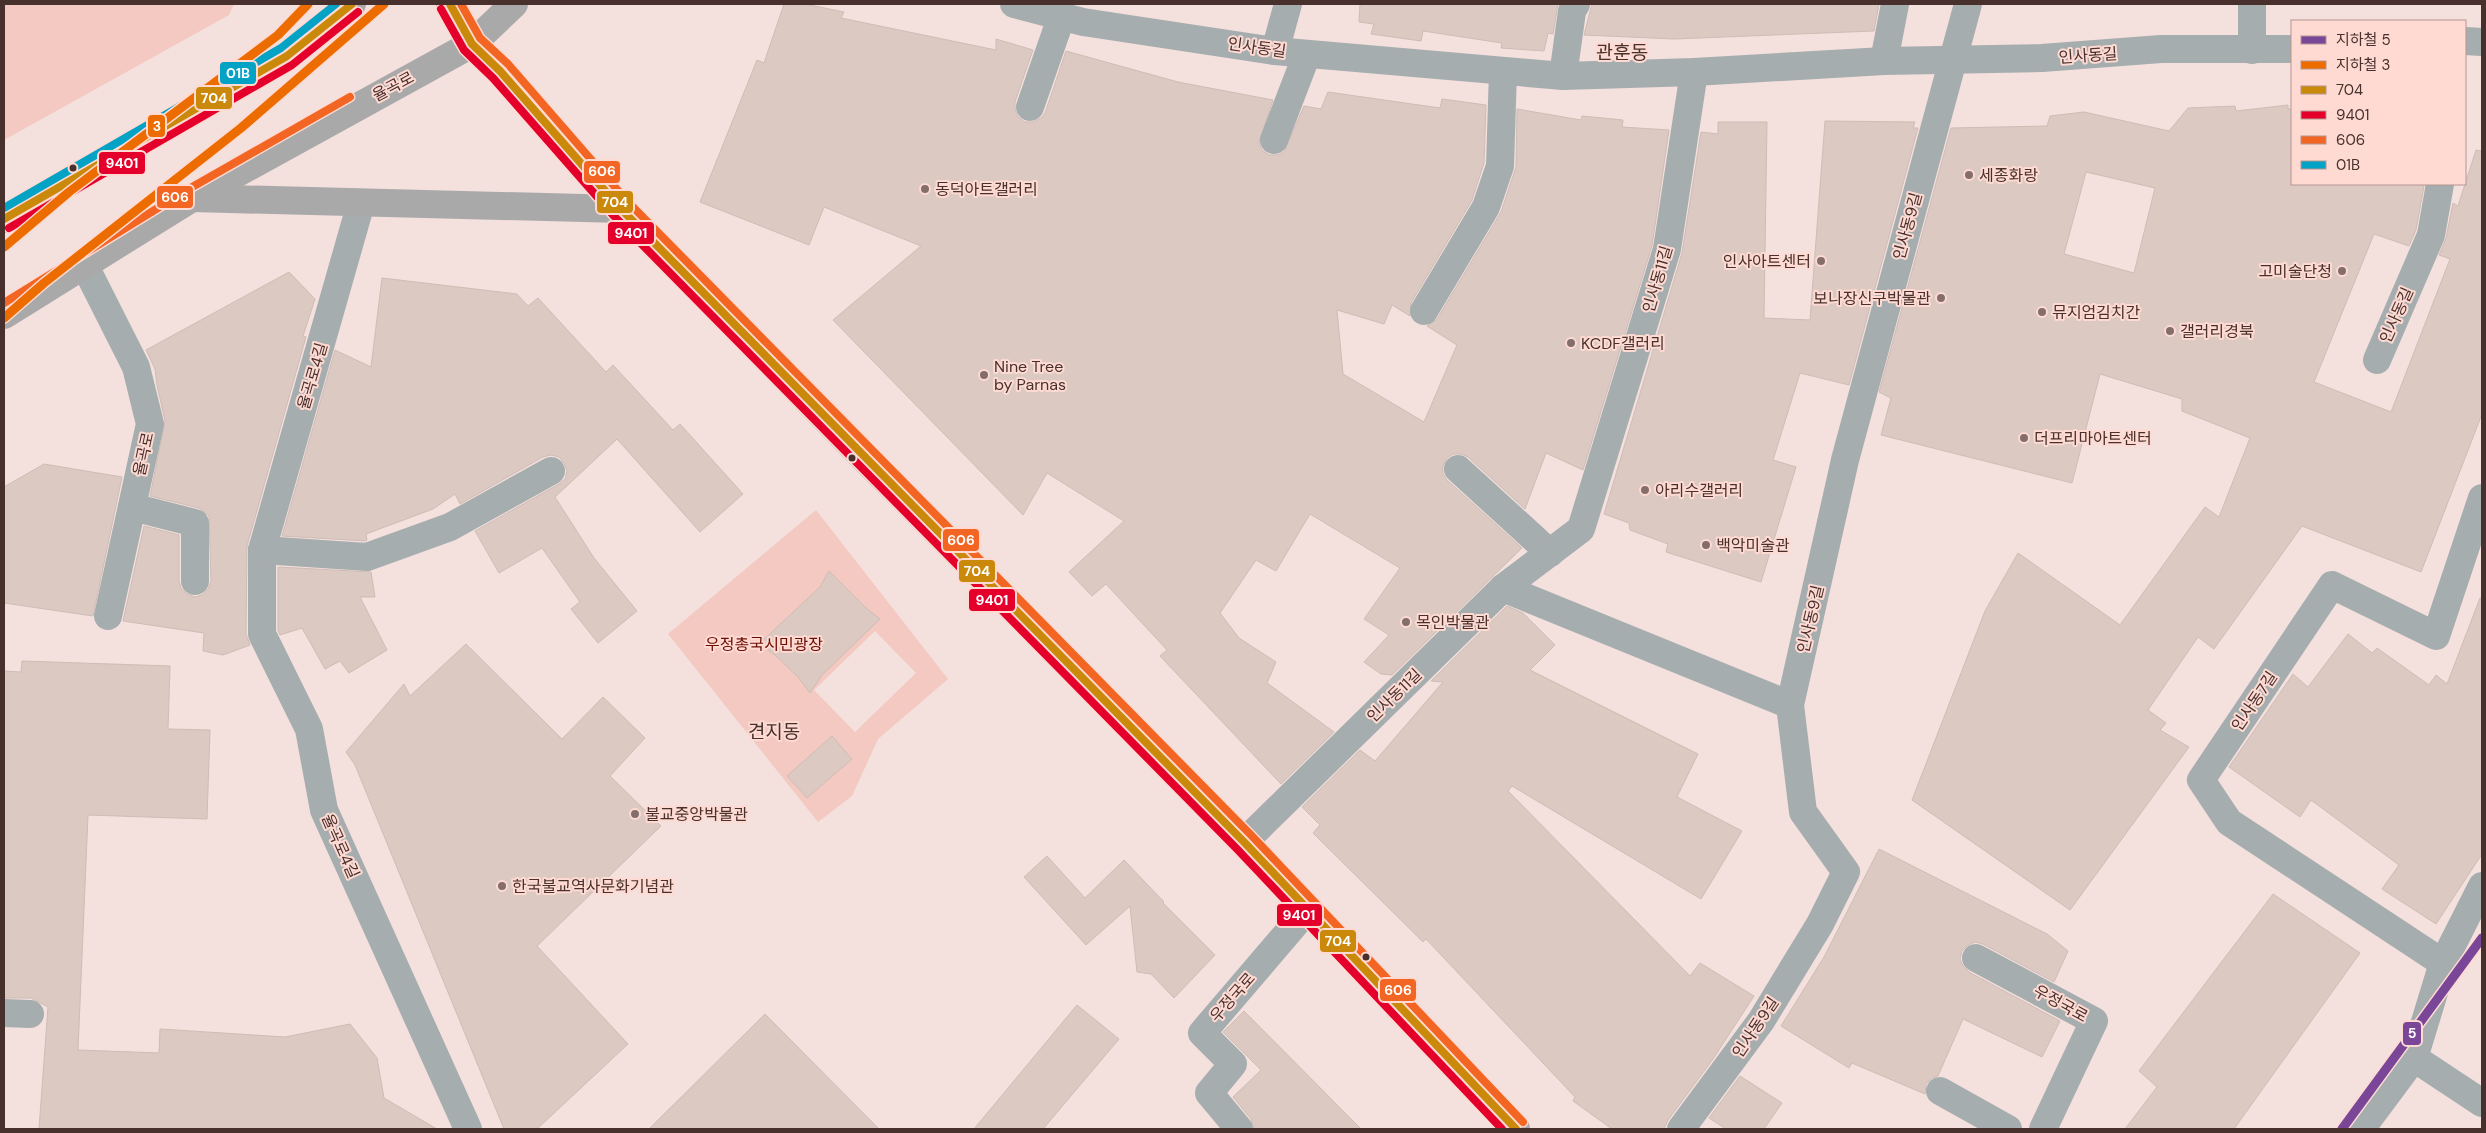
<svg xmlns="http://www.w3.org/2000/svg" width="2486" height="1133" viewBox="0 0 2486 1133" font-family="'DM Sans','Noto Sans KR',sans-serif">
	<rect width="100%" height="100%" fill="#f4e0dd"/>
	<!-- green -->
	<g fill="#f3c9c1" fill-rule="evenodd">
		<path d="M 4,4 L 234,4 L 229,15 L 4,140 Z"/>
		<path d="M 816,510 L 948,679 L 878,739 L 852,796 L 818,822 L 668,634 ZM 875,631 L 916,673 L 855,732 L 814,690 ZM 832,736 L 852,759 L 807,798 L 787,776 Z"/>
	</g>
	<!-- building -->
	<g fill="#dbc9c2" stroke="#cebcb5" fill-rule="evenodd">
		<path d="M 784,4 L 805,4 L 844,12 L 841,18 L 996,50 L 996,39 L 1033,50 L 1015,102 L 1015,109 L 1018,117 L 1025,122 L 1033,122 L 1041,118 L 1045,113 L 1066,51 L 1178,82 L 1273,100 L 1259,142 L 1262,150 L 1269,155 L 1277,155 L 1284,152 L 1304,106 L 1321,109 L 1328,92 L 1440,108 L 1442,99 L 1486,105 L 1484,163 L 1472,200 L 1411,303 L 1410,316 L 1392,305 L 1384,324 L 1337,310 L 1343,374 L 1424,422 L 1457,345 L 1427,326 L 1437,319 L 1501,212 L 1516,167 L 1517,109 L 1581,120 L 1582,116 L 1623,120 L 1622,127 L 1669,130 L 1652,246 L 1583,470 L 1546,453 L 1525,509 L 1468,457 L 1461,454 L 1453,454 L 1447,458 L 1443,466 L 1443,474 L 1447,480 L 1522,548 L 1392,675 L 1381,674 L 1364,662 L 1389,635 L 1364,619 L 1400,568 L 1310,514 L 1276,571 L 1256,560 L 1220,613 L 1239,638 L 1276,662 L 1267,683 L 1334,732 L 1281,784 L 1160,656 L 1167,650 L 1106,584 L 1092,596 L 1069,572 L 1124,521 L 1047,473 L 1023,515 L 833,320 L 921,246 L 824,207 L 809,245 L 700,202 L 757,60 L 764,63 Z"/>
		<path d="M 1360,4 L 1558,4 L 1553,34 L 1548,33 L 1544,51 L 1501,48 L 1502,43 L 1423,31 L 1421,41 L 1371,34 L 1374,24 L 1359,22 Z"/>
		<path d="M 1592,4 L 1879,4 L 1874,31 L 1674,39 L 1584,35 Z"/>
		<path d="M 2288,105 L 2288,109 L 2292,109 L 2292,184 L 2419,184 L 2424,186 L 2416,230 L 2409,246 L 2374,234 L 2314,382 L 2391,412 L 2450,259 L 2439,255 L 2446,238 L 2453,203 L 2458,206 L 2476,150 L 2482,151 L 2482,414 L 2421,572 L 2302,526 L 2214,649 L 2198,637 L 2148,710 L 2166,723 L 2160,730 L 2189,747 L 2070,910 L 1912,800 L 1985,611 L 2018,553 L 2120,625 L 2205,507 L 2219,517 L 2250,438 L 2182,411 L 2182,399 L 2100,374 L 2072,483 L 1881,435 L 1891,398 L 1879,392 L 1951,128 L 2047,126 L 2050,116 L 2084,112 L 2169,131 L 2188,108 L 2235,106 L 2236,111 ZM 2086,172 L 2155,188 L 2134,273 L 2064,254 Z"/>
		<path d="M 1825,121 L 1915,122 L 1913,128 L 1918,128 L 1849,385 L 1800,373 L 1773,460 L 1796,467 L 1761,582 L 1666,552 L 1668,544 L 1630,530 L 1629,523 L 1604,514 L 1682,253 L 1701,132 L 1718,134 L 1718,122 L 1767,122 L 1764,318 L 1810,320 Z"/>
		<path d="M 289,272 L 315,299 L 303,336 L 306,337 L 247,546 L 246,634 L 250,645 L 223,655 L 203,651 L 204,633 L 123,621 L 144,526 L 179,535 L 179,581 L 181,588 L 187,594 L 195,597 L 202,595 L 208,589 L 211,581 L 209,516 L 199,508 L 150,496 L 165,421 L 157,385 L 155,369 L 146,350 Z"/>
		<path d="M 382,278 L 517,294 L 528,306 L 538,298 L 606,372 L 613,365 L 673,430 L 680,424 L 743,494 L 700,532 L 617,439 L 555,497 L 594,558 L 637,611 L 598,643 L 571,609 L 580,602 L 542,548 L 499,573 L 475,531 L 559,484 L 565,479 L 567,471 L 564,463 L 559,457 L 551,455 L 543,457 L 460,504 L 455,494 L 433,509 L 366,534 L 367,540 L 365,541 L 282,536 L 335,350 L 371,367 Z"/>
		<path d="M 44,464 L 122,477 L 93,616 L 4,603 L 4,487 Z"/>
		<path d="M 278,567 L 371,572 L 375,597 L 360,597 L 387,650 L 349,673 L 340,661 L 325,669 L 302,628 L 280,635 L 278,630 Z"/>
		<path d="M 829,571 L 866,608 L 880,619 L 822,675 L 810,693 L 798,677 L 775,655 L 759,644 L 820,587 Z"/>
		<path d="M 2480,598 L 2482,598 L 2482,854 L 2436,924 L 2382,889 L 2399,865 L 2311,800 L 2300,817 L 2229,767 L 2293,674 L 2308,687 L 2348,634 L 2372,653 L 2377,648 L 2429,685 L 2436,675 L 2447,684 Z"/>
		<path d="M 1507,606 L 1523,613 L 1555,645 L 1530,670 L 1698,754 L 1677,797 L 1742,831 L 1701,899 L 1512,786 L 1508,791 L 1690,976 L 1700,963 L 1754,996 L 1713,1059 L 1668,1120 L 1664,1129 L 1612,1129 L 1573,1101 L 1575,1097 L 1426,939 L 1423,942 L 1313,833 L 1320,825 L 1302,807 L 1360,750 L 1375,761 L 1443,682 L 1431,681 Z"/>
		<path d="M 466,644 L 562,739 L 603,697 L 645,738 L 610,776 L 661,826 L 537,946 L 628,1044 L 537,1129 L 504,1129 L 355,765 L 346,752 L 404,684 L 410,696 Z"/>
		<path d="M 22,661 L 170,666 L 168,729 L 210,730 L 207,819 L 88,815 L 78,1050 L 159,1053 L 160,1029 L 285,1037 L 350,1024 L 377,1058 L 384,1098 L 437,1129 L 39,1129 L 48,1007 L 31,998 L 4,998 L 4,671 L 21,672 Z"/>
		<path d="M 832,736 L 852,759 L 807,798 L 787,776 Z"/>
		<path d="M 1879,849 L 2047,934 L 2068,951 L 2054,982 L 1983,944 L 1975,942 L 1968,945 L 1962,951 L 1960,959 L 1963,966 L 1969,972 L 2060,1021 L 2042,1057 L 1963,1019 L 1938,1076 L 1932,1078 L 1926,1084 L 1925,1094 L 1852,1063 L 1849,1068 L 1781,1026 L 1824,957 Z"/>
		<path d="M 1047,856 L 1085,898 L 1124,860 L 1164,902 L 1163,903 L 1215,955 L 1174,998 L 1151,974 L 1137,972 L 1130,906 L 1086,945 L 1024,877 Z"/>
		<path d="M 2273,894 L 2360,953 L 2234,1129 L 2125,1129 L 2157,1087 L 2139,1071 Z"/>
		<path d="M 1077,1005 L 1119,1039 L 1043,1129 L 974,1129 Z"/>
		<path d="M 1244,1011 L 1361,1129 L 1254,1129 L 1251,1119 L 1233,1097 L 1261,1070 L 1223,1032 Z"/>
		<path d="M 765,1014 L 879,1129 L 649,1129 Z"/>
		<path d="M 1740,1076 L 1782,1103 L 1764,1129 L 1726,1129 L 1709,1118 Z"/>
	</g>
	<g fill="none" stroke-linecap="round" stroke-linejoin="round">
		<!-- minor -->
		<g stroke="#a6adae" stroke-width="28">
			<path d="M 1014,4 L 1083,22 L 1275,51 L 1563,76 L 1694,72 L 1884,61 L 2042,58 L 2161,49 L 2292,49"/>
			<path d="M 2252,4 L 2252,50"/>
			<path d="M 2465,41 L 2482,42"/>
			<path d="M 1275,51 L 1288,4"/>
			<path d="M 1884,61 L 1895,4"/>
			<path d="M 1563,76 L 1572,11 L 1576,4"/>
			<path d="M 1030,107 L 1062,15"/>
			<path d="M 1274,140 L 1307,54"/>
			<path d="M 361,203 L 262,550 L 262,634 L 309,729 L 324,810 L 468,1129"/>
			<path d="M 84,264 L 136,367 L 150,424 L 108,616"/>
			<path d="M 1424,311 L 1486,207 L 1500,166 L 1503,71"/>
			<path d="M 2377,360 L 2431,235 L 2440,184"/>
			<path d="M 1458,469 L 1550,553"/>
			<path d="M 132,507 L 195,523 L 195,581"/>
			<path d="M 262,550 L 367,557 L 450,527 L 551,471"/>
			<path d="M 1503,588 L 1790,705"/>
			<path d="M 1244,842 L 1503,588 L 1581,529 L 1667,249 L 1694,72"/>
			<path d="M 1976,958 L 2094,1021 L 2043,1129"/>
			<path d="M 2443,963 L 2229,822 L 2201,780 L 2332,585 L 2436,636 L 2482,498"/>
			<path d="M 4,1013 L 30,1014"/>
			<path d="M 2414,1058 L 2482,1103"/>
			<path d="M 1940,1091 L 2008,1129"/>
			<path d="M 1239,1129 L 1209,1093 L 1233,1064 L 1202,1033 L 1308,909"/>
			<path d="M 1681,1129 L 1761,1021 L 1820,924 L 1846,872 L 1803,812 L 1790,705 L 1845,460 L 1968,4"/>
			<path d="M 2361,1129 L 2414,1058 L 2443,963 L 2482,886"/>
		</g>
		<!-- major -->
		<g stroke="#a9a9aa" stroke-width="28">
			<path d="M 450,4 L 472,44 L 500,71 L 621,209 L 848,442 L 1244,842 L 1516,1129"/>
			<path d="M 192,198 L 621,209"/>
			<path d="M 4,219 L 287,56 L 352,4"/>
			<path d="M 4,315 L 192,198 L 472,44 L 514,4"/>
		</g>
		<defs>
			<g id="bus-1">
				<path d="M 450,4 L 472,44 L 500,71 L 621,209 L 1244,842 L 1516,1129"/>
				<path d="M 4,219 L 287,56 L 352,4"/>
			</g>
			<g id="bus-2">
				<path d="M 441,9 L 464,50 L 493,78 L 614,216 L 1237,849 L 1502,1129"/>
				<path d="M 9,228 L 292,65 L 358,12"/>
			</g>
			<g id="bus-3">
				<path d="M 461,4 L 480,38 L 508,64 L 628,202 L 1251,835 L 1523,1122"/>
				<path d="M 4,303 L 187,190 L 350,97"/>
			</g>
			<path id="bus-4" d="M 4,208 L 281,48 L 336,4"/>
		</defs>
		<!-- bus-1 casing -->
		<use href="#bus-1" stroke="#fedad3" stroke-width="11"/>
		<!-- bus-2 casing -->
		<use href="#bus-2" stroke="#fedad3" stroke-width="11"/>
		<!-- bus-3 casing -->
		<use href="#bus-3" stroke="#fedad3" stroke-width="11"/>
		<!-- bus-4 casing -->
		<use href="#bus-4" stroke="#fedad3" stroke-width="11"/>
		<!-- bus-1 -->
		<use href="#bus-1" stroke="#cb890b" stroke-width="8"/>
		<!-- bus-2 -->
		<use href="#bus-2" stroke="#e4002b" stroke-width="8"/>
		<!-- bus-3 -->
		<use href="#bus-3" stroke="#f26522" stroke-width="8"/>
		<!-- bus-4 -->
		<use href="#bus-4" stroke="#04a3c6" stroke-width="8"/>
		<defs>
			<path id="metro-1" d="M 2342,1129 L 2482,938"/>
			<g id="metro-2">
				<path d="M 4,247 L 69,192 L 278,35 L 308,4"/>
				<path d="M 4,318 L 44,283 L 241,128 L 384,4"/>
			</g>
		</defs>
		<!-- metro-1 casing -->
		<use href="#metro-1" stroke="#fedad3" stroke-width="12"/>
		<!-- metro-2 casing -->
		<use href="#metro-2" stroke="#fedad3" stroke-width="12"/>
		<!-- metro-1 -->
		<use href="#metro-1" stroke="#794698" stroke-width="9"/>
		<!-- metro-2 -->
		<use href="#metro-2" stroke="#ed6c00" stroke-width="9"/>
	</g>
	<!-- markers -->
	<g fill="#48312d" stroke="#fedad3" stroke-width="2">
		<circle cx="73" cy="168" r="4.5"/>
		<circle cx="852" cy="458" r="4.5"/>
		<circle cx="1366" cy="957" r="4.5"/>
	</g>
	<g fill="#846e6b" stroke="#fedad3" stroke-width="2">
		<circle cx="1969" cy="175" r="5"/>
		<circle cx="925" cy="189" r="5"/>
		<circle cx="1821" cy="261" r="5"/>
		<circle cx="2342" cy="271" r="5"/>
		<circle cx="1941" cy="298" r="5"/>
		<circle cx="2042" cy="312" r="5"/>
		<circle cx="2170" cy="331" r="5"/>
		<circle cx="1571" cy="343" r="5"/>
		<circle cx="984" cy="375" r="5"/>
		<circle cx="2024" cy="438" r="5"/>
		<circle cx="1645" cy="490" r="5"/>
		<circle cx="1706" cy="545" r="5"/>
		<circle cx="1406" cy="622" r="5"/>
		<circle cx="635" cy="814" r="5"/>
		<circle cx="502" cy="886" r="5"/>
	</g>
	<g text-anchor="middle" stroke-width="4" stroke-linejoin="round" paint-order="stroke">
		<!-- street labels -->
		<g font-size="16" fill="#48312d" stroke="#fedad3">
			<text transform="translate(1257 47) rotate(8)" y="6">인사동길</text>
			<text transform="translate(2088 55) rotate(-4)" y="6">인사동길</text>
			<text transform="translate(393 86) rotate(-28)" y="6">율곡로</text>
			<text transform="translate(1907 226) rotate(-75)" y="6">인사동9길</text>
			<text transform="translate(1657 279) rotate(-74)" y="6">인사동11길</text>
			<text transform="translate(2396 315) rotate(-66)" y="6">인사동길</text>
			<text transform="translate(312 376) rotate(-74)" y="6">율곡로4길</text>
			<text transform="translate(143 454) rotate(-78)" y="6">율곡로</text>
			<text transform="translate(1810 619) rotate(-77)" y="6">인사동9길</text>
			<text transform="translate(1394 695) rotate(-44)" y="6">인사동11길</text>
			<text transform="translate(2254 701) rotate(-56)" y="6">인사동7길</text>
			<text transform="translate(341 846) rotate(66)" y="6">율곡로4길</text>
			<text transform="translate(1232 997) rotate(-49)" y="6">우정국로</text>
			<text transform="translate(2061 1003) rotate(29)" y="6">우정국로</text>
			<text transform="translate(1755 1027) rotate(-56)" y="6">인사동9길</text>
		</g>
		<!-- poi labels -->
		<g font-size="16" fill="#48312d" stroke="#fedad3" text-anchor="start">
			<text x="1979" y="181">세종화랑</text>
			<text x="935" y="195">동덕아트갤러리</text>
			<text x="1811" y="267" text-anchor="end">인사아트센터</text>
			<text x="2332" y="277" text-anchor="end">고미술단청</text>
			<text x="1931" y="304" text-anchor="end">보나장신구박물관</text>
			<text x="2052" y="318">뮤지엄김치간</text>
			<text x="2180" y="337">갤러리경북</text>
			<text x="1581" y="349">KCDF갤러리</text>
			<text x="994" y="372">Nine Tree<tspan x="994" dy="18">by Parnas</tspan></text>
			<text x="2034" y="444">더프리마아트센터</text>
			<text x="1655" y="496">아리수갤러리</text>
			<text x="1716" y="551">백악미술관</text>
			<text x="1416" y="628">목인박물관</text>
			<text x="645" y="820">불교중앙박물관</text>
			<text x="512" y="892">한국불교역사문화기념관</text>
		</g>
		<!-- park labels -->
		<g font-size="16" fill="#6c0d02" stroke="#fedad3">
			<text x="764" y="650">우정총국시민광장</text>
		</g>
		<!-- quarter labels -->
		<g font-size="19" fill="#48312d" stroke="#fedad3">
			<text x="1622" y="59">관훈동</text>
			<text x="774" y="738">견지동</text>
		</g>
	</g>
	<g stroke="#fedad3" stroke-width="2">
		<rect x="219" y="61" width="38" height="24" rx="5" fill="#04a3c6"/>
		<rect x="195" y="86" width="38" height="24" rx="5" fill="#cb890b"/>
		<rect x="147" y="114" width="19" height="24" rx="5" fill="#ed6c00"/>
		<rect x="98" y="151" width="48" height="24" rx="5" fill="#e4002b"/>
		<rect x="583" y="160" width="38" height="24" rx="5" fill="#f26522"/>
		<rect x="156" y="185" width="38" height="24" rx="5" fill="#f26522"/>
		<rect x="596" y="190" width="38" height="24" rx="5" fill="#cb890b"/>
		<rect x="607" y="221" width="48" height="24" rx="5" fill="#e4002b"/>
		<rect x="942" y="528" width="38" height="24" rx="5" fill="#f26522"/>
		<rect x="958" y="559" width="38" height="24" rx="5" fill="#cb890b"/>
		<rect x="968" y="588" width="48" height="24" rx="5" fill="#e4002b"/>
		<rect x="1276" y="903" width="47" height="24" rx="5" fill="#e4002b"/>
		<rect x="1319" y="929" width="38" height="24" rx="5" fill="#cb890b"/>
		<rect x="1379" y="978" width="38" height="24" rx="5" fill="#f26522"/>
		<rect x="2402" y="1021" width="20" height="25" rx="5" fill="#794698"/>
	</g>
	<g font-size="14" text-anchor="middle" font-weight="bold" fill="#fff">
		<text x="238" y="78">01B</text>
		<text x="214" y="103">704</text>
		<text x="157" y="131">3</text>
		<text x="122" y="168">9401</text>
		<text x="602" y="176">606</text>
		<text x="175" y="202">606</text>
		<text x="615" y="207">704</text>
		<text x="631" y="238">9401</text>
		<text x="961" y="545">606</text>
		<text x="977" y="576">704</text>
		<text x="992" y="605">9401</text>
		<text x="1299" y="920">9401</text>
		<text x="1338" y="946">704</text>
		<text x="1398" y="995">606</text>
		<text x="2412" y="1038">5</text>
	</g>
	<!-- border -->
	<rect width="2486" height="1133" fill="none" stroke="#48312d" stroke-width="10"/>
	<!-- legend -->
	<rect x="2291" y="20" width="175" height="165" fill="#fedad3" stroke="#b59691"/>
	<rect x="2301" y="36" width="25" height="8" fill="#794698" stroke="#b59691"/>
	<text x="2336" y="45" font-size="15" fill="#48312d">지하철 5</text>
	<rect x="2301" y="61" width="25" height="8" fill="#ed6c00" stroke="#b59691"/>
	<text x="2336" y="70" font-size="15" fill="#48312d">지하철 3</text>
	<rect x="2301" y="86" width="25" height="8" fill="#cb890b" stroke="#b59691"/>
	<text x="2336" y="95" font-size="15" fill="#48312d">704</text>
	<rect x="2301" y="111" width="25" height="8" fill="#e4002b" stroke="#b59691"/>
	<text x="2336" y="120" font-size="15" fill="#48312d">9401</text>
	<rect x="2301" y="136" width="25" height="8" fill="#f26522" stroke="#b59691"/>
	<text x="2336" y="145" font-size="15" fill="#48312d">606</text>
	<rect x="2301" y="161" width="25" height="8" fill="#04a3c6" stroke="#b59691"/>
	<text x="2336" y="170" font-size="15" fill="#48312d">01B</text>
</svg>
